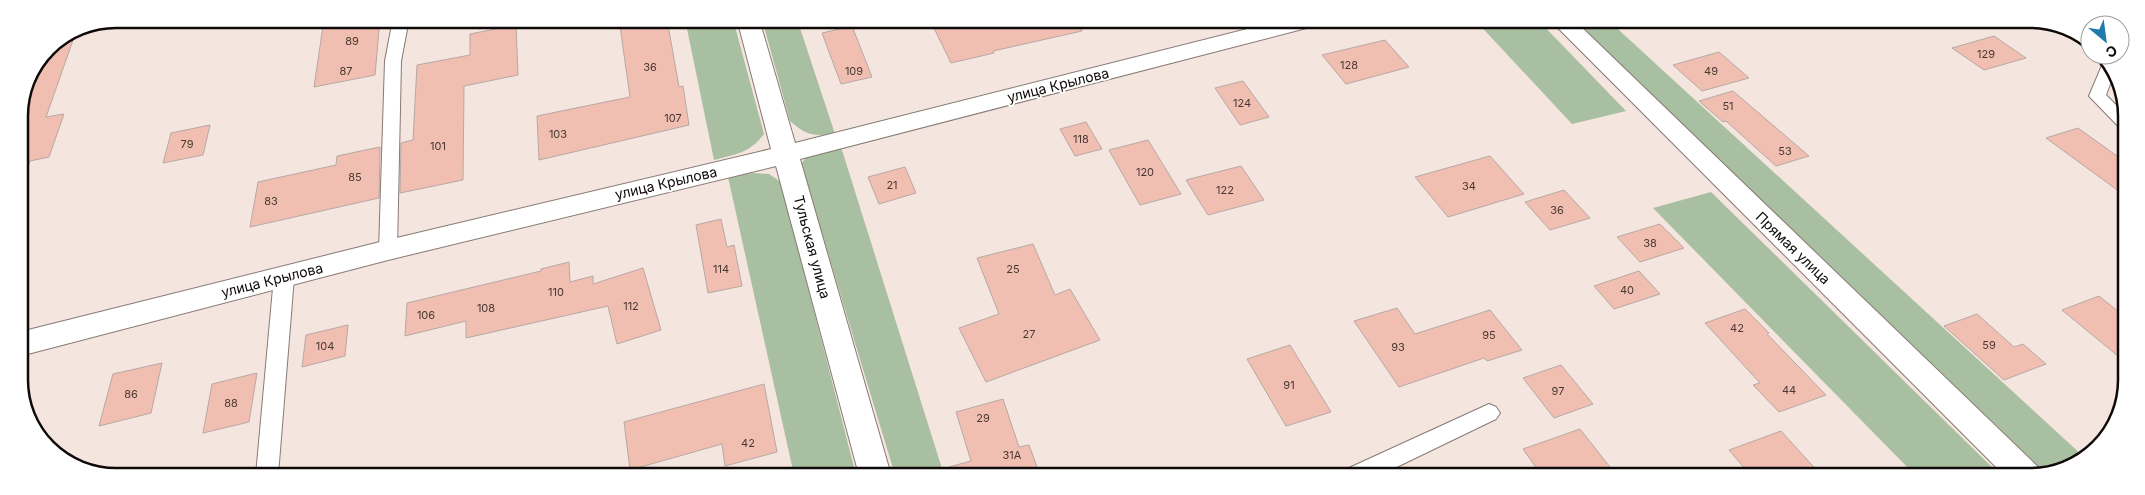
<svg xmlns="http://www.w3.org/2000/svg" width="2145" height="495" viewBox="0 0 2145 495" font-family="Inter,sans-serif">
	<rect width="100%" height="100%" fill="#f4e5de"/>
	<!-- green -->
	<g fill="#a8bfa1">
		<path d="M 685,19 L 733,19 L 764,134 C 750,153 736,154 714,160 Z"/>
		<path d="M 762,19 L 797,19 L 835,134 C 813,136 807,136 790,121 Z"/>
		<path d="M 1475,20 L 1538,20 L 1626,111 L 1572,124 Z"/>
		<path d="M 1571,20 L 1608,20 L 2083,456 L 2043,473 Z"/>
		<path d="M 841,147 L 944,475 L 895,475 L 801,164 L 808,155 Z"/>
		<path d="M 752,173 L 769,174 L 781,182 L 856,475 L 794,475 L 728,177 Z"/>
		<path d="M 1711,192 L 2001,476 L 1916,476 L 1653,208 Z"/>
	</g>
	<!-- building -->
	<g fill="#f1bfb2" stroke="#b7a8a4">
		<path d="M 327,19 L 380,19 L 375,75 L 314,87 L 323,26 L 327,25 Z"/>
		<path d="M 619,19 L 667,19 L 679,87 L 683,86 L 689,125 L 539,160 L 537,116 L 630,97 Z"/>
		<path d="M 930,20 L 1080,20 L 1082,31 L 993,51 L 994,53 L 951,63 Z"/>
		<path d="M 516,25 L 518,75 L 464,86 L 463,180 L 400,193 L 401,143 L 413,140 L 417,65 L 470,55 L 470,34 Z"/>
		<path d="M 78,26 L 46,117 L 64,114 L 49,157 L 30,161 L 22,183 L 19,182 L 19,109 L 26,78 L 47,47 Z"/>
		<path d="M 852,26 L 872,77 L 841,84 L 822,33 Z"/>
		<path d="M 1994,36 L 2026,58 L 1984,70 L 1952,48 Z"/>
		<path d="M 1385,40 L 1409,67 L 1346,84 L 1322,55 Z"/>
		<path d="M 1719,52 L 1749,78 L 1702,91 L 1673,65 Z"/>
		<path d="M 1243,81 L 1269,117 L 1240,125 L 1215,88 Z"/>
		<path d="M 1733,91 L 1809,156 L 1776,166 L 1726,121 L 1723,122 L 1699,101 Z"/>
		<path d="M 1086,122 L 1102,149 L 1075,156 L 1060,129 Z"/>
		<path d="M 210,125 L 203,155 L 163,163 L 171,133 Z"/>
		<path d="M 2078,128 L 2124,161 L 2124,195 L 2046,138 Z"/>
		<path d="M 1148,140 L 1181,194 L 1140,205 L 1109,150 Z"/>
		<path d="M 380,147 L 379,198 L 250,227 L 258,182 L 336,165 L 337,156 Z"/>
		<path d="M 1490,156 L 1524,194 L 1448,217 L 1415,177 Z"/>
		<path d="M 1241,166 L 1264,200 L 1208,215 L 1186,180 Z"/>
		<path d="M 905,167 L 916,193 L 879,204 L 868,177 Z"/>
		<path d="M 1564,190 L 1590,218 L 1550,230 L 1525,202 Z"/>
		<path d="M 721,219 L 727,247 L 734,245 L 742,286 L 708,293 L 696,225 Z"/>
		<path d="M 1660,224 L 1684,248 L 1640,262 L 1617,237 Z"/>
		<path d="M 1033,244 L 1055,295 L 1070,289 L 1100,340 L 986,382 L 959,328 L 999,314 L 977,258 Z"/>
		<path d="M 569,262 L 570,282 L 593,276 L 593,284 L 643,268 L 661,330 L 617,344 L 608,306 L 466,338 L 466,321 L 405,336 L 407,303 L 541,271 L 541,269 Z"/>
		<path d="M 1639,271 L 1660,294 L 1614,309 L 1594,286 Z"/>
		<path d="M 2099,296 L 2124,316 L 2124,361 L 2062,310 Z"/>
		<path d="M 1397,308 L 1415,334 L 1490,310 L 1522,350 L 1487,361 L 1484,358 L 1399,387 L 1354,321 Z"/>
		<path d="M 1745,309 L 1769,333 L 1767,334 L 1826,395 L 1779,412 L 1753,385 L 1760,383 L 1705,323 Z"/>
		<path d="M 1977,314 L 2014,347 L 2023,344 L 2046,364 L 2004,380 L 1944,326 Z"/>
		<path d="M 348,325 L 345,356 L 302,367 L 306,335 Z"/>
		<path d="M 1290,345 L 1331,412 L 1286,426 L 1247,359 Z"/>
		<path d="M 162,363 L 151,413 L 99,426 L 113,374 Z"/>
		<path d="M 1561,365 L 1593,404 L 1554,418 L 1523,378 Z"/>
		<path d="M 257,373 L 249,422 L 203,433 L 212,384 Z"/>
		<path d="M 764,384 L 777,452 L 725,466 L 722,444 L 630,470 L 624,422 Z"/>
		<path d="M 1003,399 L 1019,447 L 1029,445 L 1040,475 L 950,475 L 949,467 L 971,461 L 956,412 Z"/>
		<path d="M 1580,429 L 1617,476 L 1542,476 L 1523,449 Z"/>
		<path d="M 1781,431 L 1822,476 L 1751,476 L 1729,450 Z"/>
	</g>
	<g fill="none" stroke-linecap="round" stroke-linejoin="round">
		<defs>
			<g id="lane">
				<path d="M 393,19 L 409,19 L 401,61 L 397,250 L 395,255 L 388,257 L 381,255 L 379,250 L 385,61 Z"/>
				<path d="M 2103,63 L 2106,63 L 2113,76 L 2106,95 L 2124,113 L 2124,128 L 2118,126 L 2089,96 Z"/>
				<path d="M 284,270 L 291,272 L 294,277 L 278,475 L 256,475 L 274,277 L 277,272 Z"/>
				<path d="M 1489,404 L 1496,407 L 1500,413 L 1496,419 L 1378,476 L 1346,475 L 1349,468 Z"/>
			</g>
			<g id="street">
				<path d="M 737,19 L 759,19 L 795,143 L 1283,20 L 1321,20 L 1318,25 L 800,159 L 891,475 L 859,475 L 776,166 L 388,260 L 20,356 L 20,332 L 388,240 L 771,149 Z"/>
				<path d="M 1550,20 L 1574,20 L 2037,466 L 2041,474 L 2036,476 L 2005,476 Z"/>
			</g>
		</defs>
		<!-- lane casing -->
		<use href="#lane" stroke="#877a73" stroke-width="2"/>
		<!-- street casing -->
		<use href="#street" stroke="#877a73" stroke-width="2"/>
		<!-- lane -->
		<use href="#lane" fill="#fff" fill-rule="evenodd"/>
		<!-- street -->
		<use href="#street" fill="#fff" fill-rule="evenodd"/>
	</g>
	<g text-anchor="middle" stroke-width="4" stroke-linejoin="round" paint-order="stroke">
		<!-- number labels -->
		<g font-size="11" fill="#483732">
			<text x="352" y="45">89</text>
			<text x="1986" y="58">129</text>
			<text x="1349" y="69">128</text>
			<text x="650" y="71">36</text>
			<text x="346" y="75">87</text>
			<text x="854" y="75">109</text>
			<text x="1711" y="75">49</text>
			<text x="1242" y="107">124</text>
			<text x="1728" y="110">51</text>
			<text x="673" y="122">107</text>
			<text x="558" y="138">103</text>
			<text x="1081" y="143">118</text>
			<text x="187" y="148">79</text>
			<text x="438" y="150">101</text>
			<text x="1785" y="155">53</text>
			<text x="1145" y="176">120</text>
			<text x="355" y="181">85</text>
			<text x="892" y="189">21</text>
			<text x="1469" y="190">34</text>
			<text x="1225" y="194">122</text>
			<text x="271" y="205">83</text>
			<text x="1557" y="214">36</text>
			<text x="1650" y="247">38</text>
			<text x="721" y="273">114</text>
			<text x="1013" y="273">25</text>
			<text x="1627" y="294">40</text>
			<text x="556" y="296">110</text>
			<text x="631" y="310">112</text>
			<text x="486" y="312">108</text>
			<text x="426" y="319">106</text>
			<text x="1737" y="332">42</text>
			<text x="1029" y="338">27</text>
			<text x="1489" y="339">95</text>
			<text x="1989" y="349">59</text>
			<text x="325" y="350">104</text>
			<text x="1398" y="351">93</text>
			<text x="1289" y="389">91</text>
			<text x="1789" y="394">44</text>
			<text x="1558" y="395">97</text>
			<text x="131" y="398">86</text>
			<text x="231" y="407">88</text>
			<text x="983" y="422">29</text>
			<text x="748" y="447">42</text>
			<text x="1012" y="459">31А</text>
		</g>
		<!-- street labels -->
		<g font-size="14" fill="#0f0a08" stroke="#fff">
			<text transform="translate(1058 85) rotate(-14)" y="5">улица Крылова</text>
			<text transform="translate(666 183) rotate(-13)" y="5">улица Крылова</text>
			<text transform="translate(812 247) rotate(75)" y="5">Тульская улица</text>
			<text transform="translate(1793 248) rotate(44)" y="5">Прямая улица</text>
			<text transform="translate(272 280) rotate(-14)" y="5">улица Крылова</text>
		</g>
	</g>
	<!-- crop -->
	<path d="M0 0H2145V495H0ZM116 28H2030A88 88 0 0 1 2118 116V380A88 88 0 0 1 2030 468H116A88 88 0 0 1 28 380V116A88 88 0 0 1 116 28Z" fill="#fff" fill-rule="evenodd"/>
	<path fill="none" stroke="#0f0a08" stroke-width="2.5" d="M116 28H2030A88 88 0 0 1 2118 116V380A88 88 0 0 1 2030 468H116A88 88 0 0 1 28 380V116A88 88 0 0 1 116 28Z"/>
	<!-- north arrow -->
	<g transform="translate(2105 40) rotate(151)"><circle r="24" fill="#ffffff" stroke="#9f9d9c"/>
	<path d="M0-4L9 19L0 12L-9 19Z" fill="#207caa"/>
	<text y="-8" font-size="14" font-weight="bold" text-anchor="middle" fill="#0f0a08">С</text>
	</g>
</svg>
